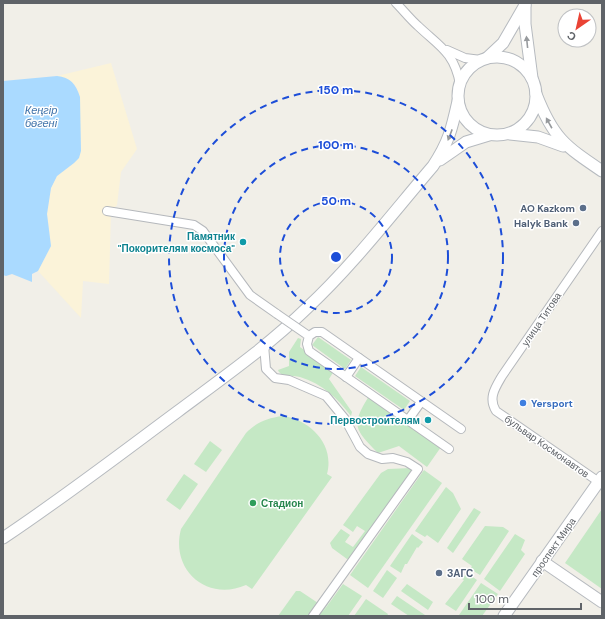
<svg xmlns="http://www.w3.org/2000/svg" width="605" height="619" viewBox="0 0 605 619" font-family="'DM Sans',sans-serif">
	<rect width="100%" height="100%" fill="#f1efe8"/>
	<!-- green -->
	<g fill="#c5e8c5">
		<path d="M 318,337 L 351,360 L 345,369 L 312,345 Z"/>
		<path d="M 298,338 L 301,339 L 300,347 L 334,371 L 329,379 L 352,412 L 351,416 C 337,398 323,384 300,377 C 293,375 281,378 278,370 L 289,366 L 289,352 Z"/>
		<path d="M 361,367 L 410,401 L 404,410 L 355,376 Z"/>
		<path d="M 369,396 L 441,447 L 427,467 L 399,446 L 378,453 C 354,429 351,425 369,396 Z"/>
		<path d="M 283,416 C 310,420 335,444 327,474 L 332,477 L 252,589 L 246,585 C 207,602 170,570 181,529 L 246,433 C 257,422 267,418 283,416 Z"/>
		<path d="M 210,441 L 222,450 L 206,472 L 194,464 Z"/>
		<path d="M 411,468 L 413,470 L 350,558 L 347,559 L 332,548 L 330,543 L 341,529 L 350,535 L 345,542 L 353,547 L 365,531 L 357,526 L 353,532 L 343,525 L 381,473 L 388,469 Z"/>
		<path d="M 424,470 L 442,483 L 368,588 L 350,575 Z"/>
		<path d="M 184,474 L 198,484 L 180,510 L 166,500 Z"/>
		<path d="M 446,487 L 453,493 L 461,509 L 438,543 L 427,535 L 425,537 L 415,531 Z"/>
		<path d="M 474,508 L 481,512 L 453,553 L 447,548 Z"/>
		<path d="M 602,509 L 602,589 L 565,563 Z"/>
		<path d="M 485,526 L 503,527 L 509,531 L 480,575 L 470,569 L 472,566 L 462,559 Z"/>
		<path d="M 412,534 L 423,542 L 418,548 L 417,547 L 407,564 L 405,564 L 401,573 L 390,566 Z"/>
		<path d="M 515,534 L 525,540 L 521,550 L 525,554 L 500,591 L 484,579 Z"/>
		<path d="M 387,570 L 397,578 L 383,598 L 373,591 Z"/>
		<path d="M 467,573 L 477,580 L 456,611 L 445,604 L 464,580 L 462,579 Z"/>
		<path d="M 481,583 L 498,594 L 482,616 L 461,616 L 459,615 Z"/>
		<path d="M 341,584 L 322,613 L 343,584 L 362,596 L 348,616 L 317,616 Z"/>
		<path d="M 407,584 L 433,602 L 428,610 L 401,591 Z"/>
		<path d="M 296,591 L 300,591 L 318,603 L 310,616 L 278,616 Z"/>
		<path d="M 397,596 L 425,615 L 424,616 L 409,616 L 391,604 Z"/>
		<path d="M 366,599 L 388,614 L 387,616 L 354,616 Z"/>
	</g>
	<!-- sand -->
	<path fill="#fbf3d9" d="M 111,63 L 137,149 L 121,172 L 117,205 L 111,211 L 109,284 L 83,281 L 81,318 L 38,271 L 51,246 L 47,214 L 51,188 L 57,176 L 74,163 C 75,147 83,105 78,91 C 75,82 67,77 57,76 Z"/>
	<!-- water -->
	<path fill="#aadaff" d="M 57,76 C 70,77 76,84 80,97 L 81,151 L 79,158 L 74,163 L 57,176 L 51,188 L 47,214 L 51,246 L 38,271 L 32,274 L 32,282 L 12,274 L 6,276 L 3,275 L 3,81 Z"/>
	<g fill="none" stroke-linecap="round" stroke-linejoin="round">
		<defs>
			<g id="street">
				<path d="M 396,3 C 403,10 410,19 418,26 C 439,46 454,52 460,84"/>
				<path d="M 447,50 L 465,58 L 481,60"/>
				<path d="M 107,211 L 194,225 L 203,231 L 250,295 L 277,314"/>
				<path d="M 264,345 L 266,369 L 275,378 L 289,380 L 326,396 L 345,419 L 360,447 L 368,454 L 382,459 L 393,458 L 407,462 L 418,469 L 313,616"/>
				<path d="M 346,377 L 359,358"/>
				<path d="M 408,420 L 421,402"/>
				<path d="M 449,449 L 309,351 L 307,344 L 309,336 L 315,332 L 322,332 L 461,429"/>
				<path d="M 599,482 L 496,411 C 488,398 495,388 502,376 L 602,231"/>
			</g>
			<g id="secondary">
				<path d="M 525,3 L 525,24 L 532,78"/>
				<circle cx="497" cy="96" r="39"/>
				<path d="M 487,58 L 503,43 L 525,5"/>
				<path d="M 536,94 C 553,138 565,146 602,171"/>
				<path d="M 510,134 L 538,137 L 563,146"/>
				<path d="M 440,160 L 466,142 L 489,135"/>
				<path d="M 3,538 C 63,498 119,455 177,412 C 221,379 267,347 307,308 C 353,265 392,214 433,166 C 449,142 452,128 458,101"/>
				<path d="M 542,561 L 602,602"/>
				<path d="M 504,616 L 602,477"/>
			</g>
		</defs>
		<!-- street casing -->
		<use href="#street" stroke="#b5b8bc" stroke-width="10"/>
		<!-- secondary casing -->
		<use href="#secondary" stroke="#b6babf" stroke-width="13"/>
		<!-- street -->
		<use href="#street" stroke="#fff" stroke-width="8"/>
		<!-- secondary -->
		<use href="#secondary" stroke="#fff" stroke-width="11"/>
		<defs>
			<path id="street-bridge" d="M 277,314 L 306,334"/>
		</defs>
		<!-- street-bridge casing -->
		<use href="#street-bridge" stroke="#b5b8bc" stroke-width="10" stroke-linecap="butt"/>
		<!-- street-bridge -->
		<use href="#street-bridge" stroke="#fff" stroke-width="8"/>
	</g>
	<!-- one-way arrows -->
	<defs><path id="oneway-solid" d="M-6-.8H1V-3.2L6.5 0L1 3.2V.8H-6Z"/></defs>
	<g fill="#979a9d">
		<use href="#oneway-solid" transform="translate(527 42) rotate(-96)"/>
		<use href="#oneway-solid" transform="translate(549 123) rotate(-119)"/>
		<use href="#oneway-solid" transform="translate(450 135) rotate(111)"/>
	</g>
	<!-- distance rings -->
	<g fill="none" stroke="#1d4ed8" stroke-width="2" stroke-dasharray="7 5">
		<circle cx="336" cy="257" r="56"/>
		<circle cx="336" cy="257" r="112"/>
		<circle cx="336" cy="257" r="167"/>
	</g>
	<!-- markers -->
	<g fill="#5c6f8a" stroke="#fff" stroke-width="1.5">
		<circle cx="583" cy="208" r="4"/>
		<circle cx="576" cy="223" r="4"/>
		<circle cx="439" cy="573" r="4"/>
	</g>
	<g fill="#0f9aa8" stroke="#fff" stroke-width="1.5">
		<circle cx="243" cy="242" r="4"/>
		<circle cx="428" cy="420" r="4"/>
	</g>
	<circle fill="#3f7fe0" stroke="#fff" stroke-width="1.5" cx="523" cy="403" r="4"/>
	<circle fill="#2e9e5b" stroke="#fff" stroke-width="1.5" cx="253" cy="503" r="4"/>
	<g text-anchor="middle" stroke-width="3" stroke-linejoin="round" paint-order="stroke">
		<!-- service labels -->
		<g font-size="10" font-weight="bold" fill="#4e5e75" stroke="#fff" text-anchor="end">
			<text x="575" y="212">AO Kazkom</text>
			<text x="568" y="227">Halyk Bank</text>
			<text x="447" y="577" text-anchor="start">ЗАГС</text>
		</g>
		<!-- culture labels -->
		<g font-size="10" font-weight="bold" fill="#0d838f" stroke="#fff" text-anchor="end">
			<text x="235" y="240">Памятник<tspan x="235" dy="12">"Покорителям космоса"</tspan></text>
			<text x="420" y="424">Первостроителям</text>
		</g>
		<!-- street labels -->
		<g font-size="10" fill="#5f6368" stroke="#fff">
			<text transform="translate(541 319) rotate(-56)" y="4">улица Титова</text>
			<text transform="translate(547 446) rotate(35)" y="4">бульвар Космонавтов</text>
			<text transform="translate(553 547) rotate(-55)" y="4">проспект Мира</text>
		</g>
		<!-- shop labels -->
		<g font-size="10" font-weight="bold" fill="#366cbe" stroke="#fff" text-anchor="start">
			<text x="531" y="407">Yersport</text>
		</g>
		<!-- leisure labels -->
		<g font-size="10" font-weight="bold" fill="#27864d" stroke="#fff" text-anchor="start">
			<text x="261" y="507">Стадион</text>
		</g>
		<!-- water labels -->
		<g font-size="11" font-style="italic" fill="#4174aa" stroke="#fff">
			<text x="41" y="114">Кеңгір<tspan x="41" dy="13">бөгені</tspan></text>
		</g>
	</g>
	<circle cx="336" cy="257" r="6" fill="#1d4ed8" stroke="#fff" stroke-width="2"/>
	<g font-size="12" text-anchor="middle" font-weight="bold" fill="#1d4ed8" stroke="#fff" stroke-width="3" stroke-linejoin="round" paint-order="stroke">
		<text x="336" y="94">150 m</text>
		<text x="336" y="149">100 m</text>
		<text x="336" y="205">50 m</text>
	</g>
	<!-- border -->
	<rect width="605" height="619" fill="none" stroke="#5f6368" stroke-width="8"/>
	<!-- north arrow -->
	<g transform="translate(577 28) rotate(214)"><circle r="19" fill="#ffffff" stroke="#bfc1c3"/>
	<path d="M0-3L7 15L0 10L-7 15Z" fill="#ea4335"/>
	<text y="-6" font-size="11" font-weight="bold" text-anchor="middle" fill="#5f6368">С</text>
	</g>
	<!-- scale -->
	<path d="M469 603v6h112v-6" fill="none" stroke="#5f6368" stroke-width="2"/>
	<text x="475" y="603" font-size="12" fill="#5f6368" stroke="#ffffff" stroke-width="3" paint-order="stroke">100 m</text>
</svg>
